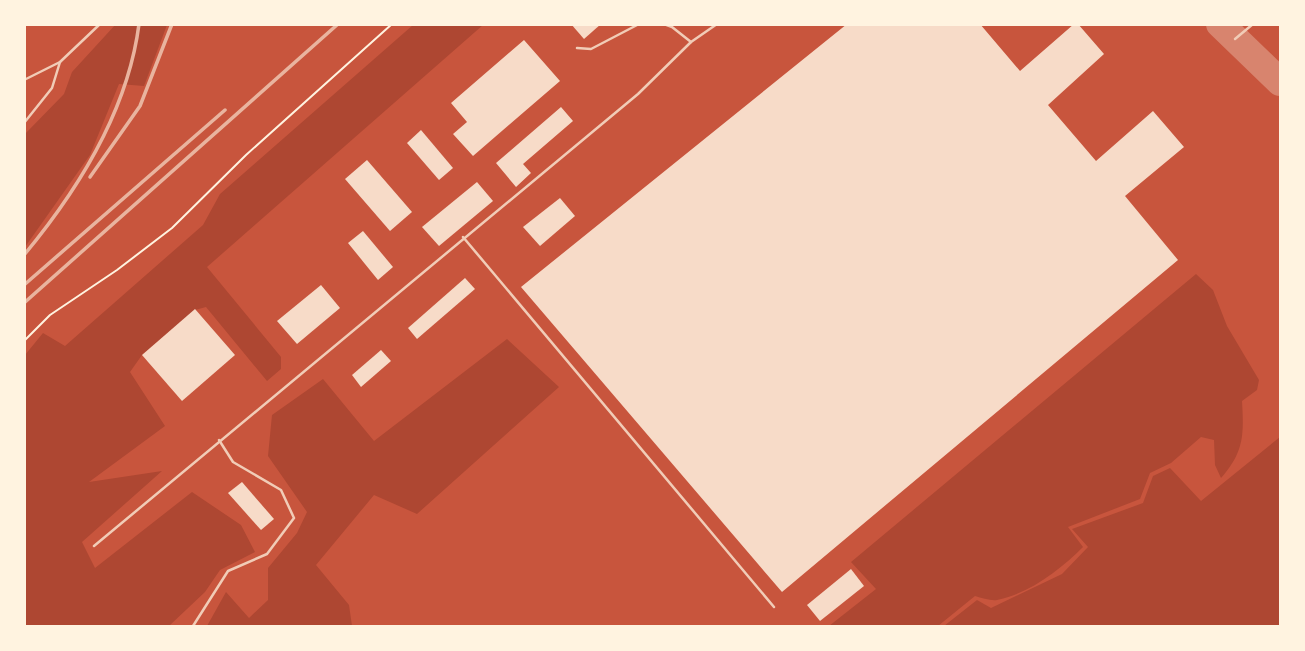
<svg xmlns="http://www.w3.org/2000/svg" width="1305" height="651" viewBox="0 0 1305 651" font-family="'Playfair Display',serif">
	<rect width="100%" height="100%" fill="#c8553d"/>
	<!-- green -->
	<g fill="#ae4732">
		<path d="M 116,24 L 167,25 L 144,86 L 119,84 L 90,155 L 25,247 L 25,134 L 64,94 L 72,72 Z"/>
		<path d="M 413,25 L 483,25 L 207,267 L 281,357 L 281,369 L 267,381 L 206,307 L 195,310 L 142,355 L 130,372 L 165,426 L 89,482 L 162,471 L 82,542 L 95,568 L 192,492 L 241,525 L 255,552 L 220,570 L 205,592 L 169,626 L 25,626 L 25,355 L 43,333 L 65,346 L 203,225 L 220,194 Z"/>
		<path d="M 1196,274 L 1213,290 L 1227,326 L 1259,380 L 1257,390 L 1242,401 C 1244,435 1244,452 1221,478 L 1215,465 L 1214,440 L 1201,437 L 1171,463 L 1150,473 L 1140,499 L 1068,527 L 1083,547 C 1061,569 1029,594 997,600 C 991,601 982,598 975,596 L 938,626 L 829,626 L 876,589 L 851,562 Z"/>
		<path d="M 507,339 L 559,387 L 417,514 L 374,495 L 316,565 L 349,605 L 352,626 L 207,626 L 226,592 L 249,618 L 268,600 L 268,568 L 297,533 L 307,512 L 268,456 L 272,415 L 323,379 L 374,441 Z"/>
		<path d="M 1280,437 L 1280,626 L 944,626 L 977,600 L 991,608 L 1062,574 L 1088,547 L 1072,529 L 1143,503 L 1153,476 L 1170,468 L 1201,501 Z"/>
	</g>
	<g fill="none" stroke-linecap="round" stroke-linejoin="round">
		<!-- taxiway -->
		<path stroke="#d8846e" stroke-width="28" d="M 1220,24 L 1280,82"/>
	</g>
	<!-- building -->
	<g fill="#f7dbc8">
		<path d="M 571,24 L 601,24 L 584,39 Z"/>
		<path d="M 847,24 L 980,24 L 1020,71 L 1074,24 L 1078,24 L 1104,54 L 1048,105 L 1096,161 L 1153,111 L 1184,147 L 1125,196 L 1178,260 L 782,592 L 521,287 Z"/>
		<path d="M 524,40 L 560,81 L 473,156 L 453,134 L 467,122 L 451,103 Z"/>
		<path d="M 561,107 L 573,121 L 523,164 L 531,173 L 516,187 L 496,163 Z"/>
		<path d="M 421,130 L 453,168 L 439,180 L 407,143 Z"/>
		<path d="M 367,160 L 412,212 L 390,231 L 345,179 Z"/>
		<path d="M 477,182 L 493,201 L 439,246 L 422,227 Z"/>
		<path d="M 560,198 L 575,216 L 540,246 L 523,227 Z"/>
		<path d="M 363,231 L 393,267 L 378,280 L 348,243 Z"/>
		<path d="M 465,278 L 475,289 L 417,339 L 408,328 Z"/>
		<path d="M 321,285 L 340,308 L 297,344 L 277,321 Z"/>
		<path d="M 195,309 L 235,355 L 182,401 L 142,355 Z"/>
		<path d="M 381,350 L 391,361 L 361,387 L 352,375 Z"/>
		<path d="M 242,482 L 274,519 L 261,530 L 228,493 Z"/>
		<path d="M 851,569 L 864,586 L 820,621 L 807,605 Z"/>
	</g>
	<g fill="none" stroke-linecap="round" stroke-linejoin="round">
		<!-- path -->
		<path stroke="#fff3e0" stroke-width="2" d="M 24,341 L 50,315 L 117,270 L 172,228 L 246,155 L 392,24"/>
		<!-- service -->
		<g stroke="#f1ccb7" stroke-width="2.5">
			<path d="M 664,24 L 672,27 L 691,42"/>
			<path d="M 1235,39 L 1253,24"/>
			<path d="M 577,48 L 591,49 L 639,24"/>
			<path d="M 24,80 L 60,62"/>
			<path d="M 24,123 L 52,88 L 60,62 L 100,24"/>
			<path d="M 463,237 L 774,607"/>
			<path d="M 94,546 L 638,94 L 691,42 L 717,24"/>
			<path d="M 193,626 L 228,571 L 267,554 L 294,518 L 281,490 L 233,462 L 219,440"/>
		</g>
		<!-- rail -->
		<g stroke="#e9b49f" stroke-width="3.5">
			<path d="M 90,177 L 140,106 L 172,24"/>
			<path d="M 24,255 C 79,189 128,110 139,24"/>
			<path d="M 24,285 L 225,110"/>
			<path d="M 24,303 L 338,24"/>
		</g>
	</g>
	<!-- border -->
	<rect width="1305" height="651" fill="none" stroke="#fff3e0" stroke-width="52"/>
</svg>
